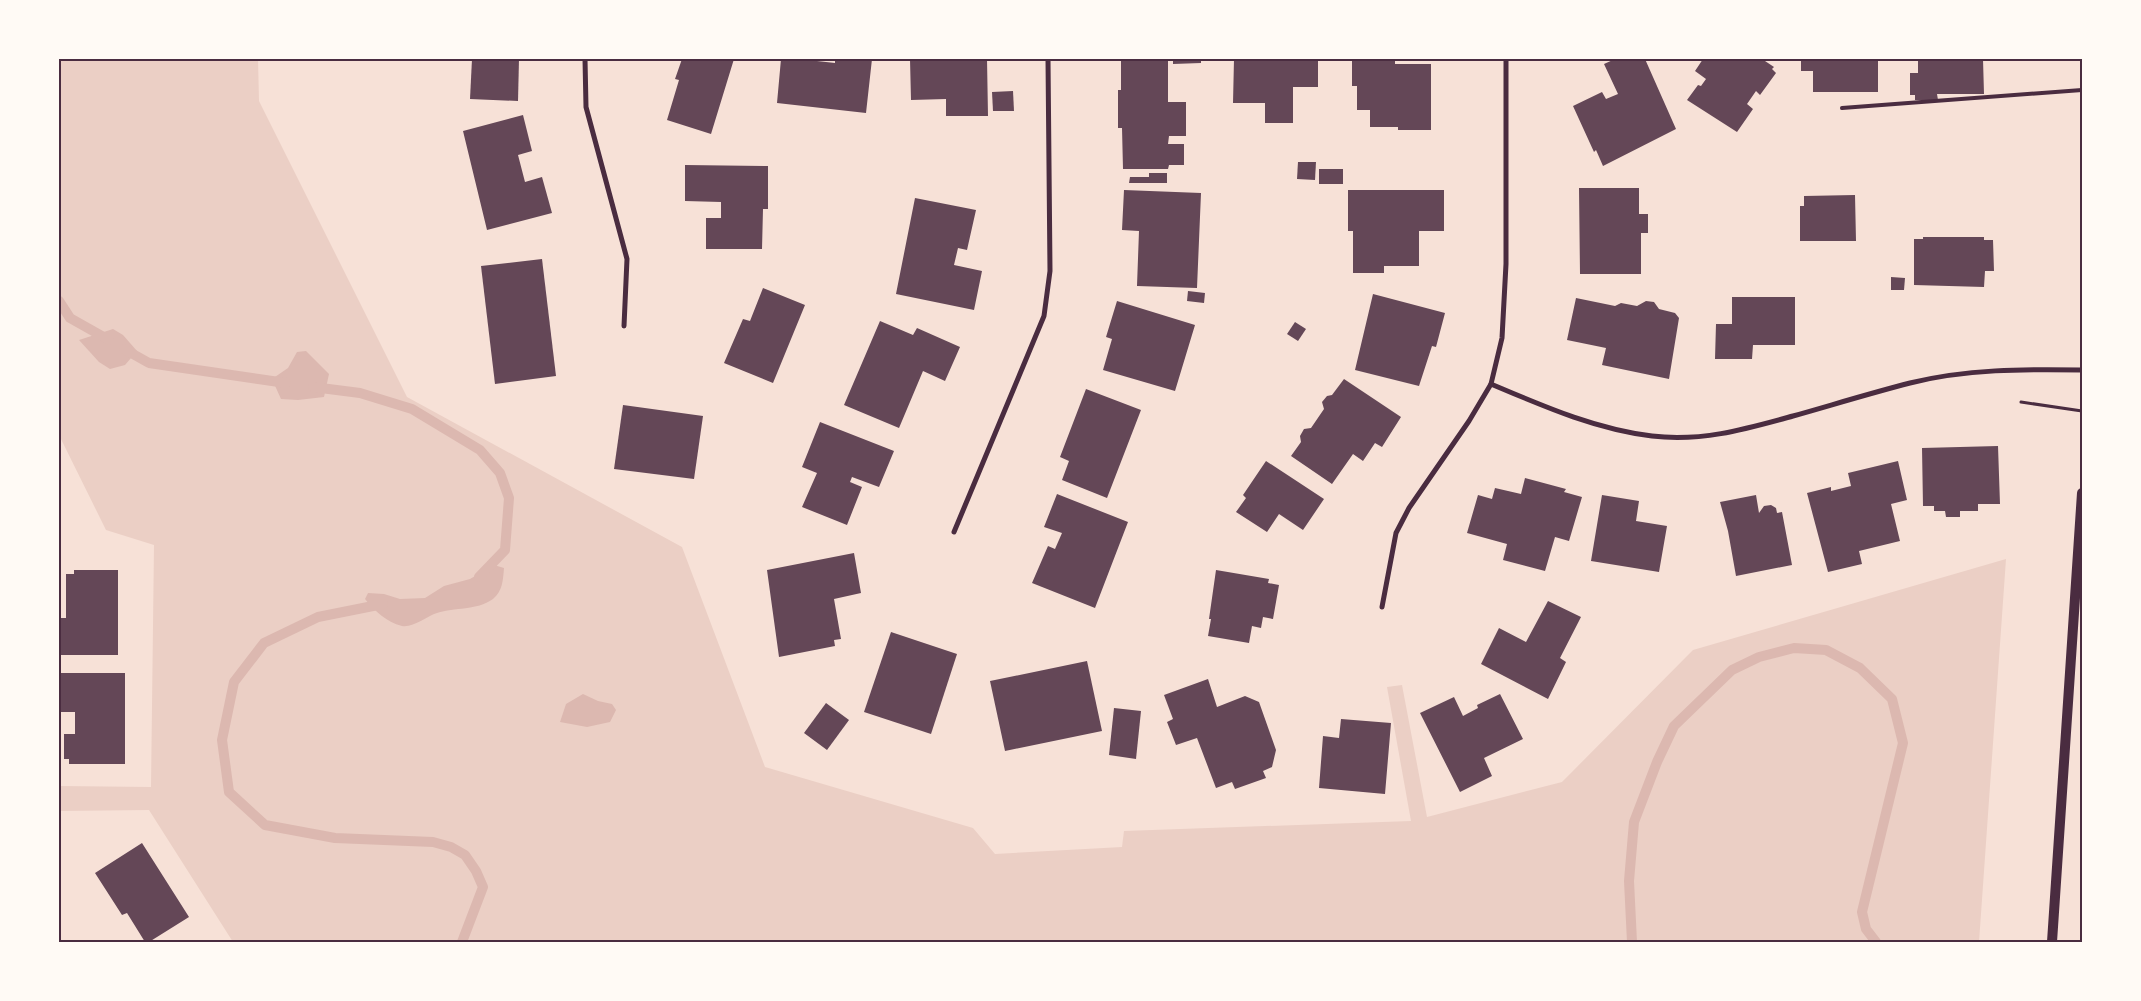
<svg xmlns="http://www.w3.org/2000/svg" width="2141" height="1001" viewBox="0 0 2141 1001" font-family="'PT Sans',sans-serif">
	<rect width="100%" height="100%" fill="#f7e1d7"/>
	<!-- green -->
	<path fill="#ebcfc5" d="M 59,59 L 258,59 L 259,101 L 407,397 L 682,547 L 765,767 L 973,828 L 995,854 L 1122,847 L 1124,831 L 1411,821 L 1387,687 L 1402,685 L 1427,817 L 1562,782 L 1693,650 L 2006,559 L 1979,942 L 233,942 L 149,810 L 59,811 L 59,786 L 151,787 L 154,545 L 106,530 L 59,435 Z"/>
	<!-- water -->
	<g fill="#dcb8b0">
		<path d="M 113,329 L 123,335 L 137,351 L 125,365 L 110,369 L 99,362 L 79,340 Z"/>
		<path d="M 306,351 L 329,374 L 324,397 L 298,400 L 281,399 L 272,379 L 288,368 L 297,352 Z"/>
		<path d="M 494,565 L 504,568 C 503,579 503,591 493,599 C 476,611 455,607 437,613 C 427,616 413,628 402,626 C 386,622 375,611 365,599 L 368,593 L 384,594 L 400,599 L 425,598 L 444,586 L 470,579 Z"/>
		<path d="M 583,694 L 598,701 L 612,704 L 616,710 L 610,722 L 587,727 L 560,722 L 566,704 Z"/>
	</g>
	<g fill="none" stroke-linecap="round" stroke-linejoin="round">
		<!-- stream -->
		<g stroke="#dcb8b0" stroke-width="10">
			<path d="M 59,301 L 70,318 L 109,340"/>
			<path d="M 124,349 L 149,363 L 286,383"/>
			<path d="M 313,387 L 360,393 L 412,409 L 480,450 L 500,473 L 509,498 L 505,550 L 479,577"/>
			<path d="M 383,604 L 318,617 L 264,643 L 234,682 L 222,740 L 229,792 L 265,825 L 335,838 L 433,842 L 451,847 L 465,855 L 476,871 L 483,887 L 462,942"/>
			<path d="M 1632,942 L 1629,881 L 1634,822 L 1657,762 L 1674,726 L 1732,670 L 1759,657 L 1794,648 L 1826,650 L 1860,668 L 1892,699 L 1903,743 L 1862,912 L 1866,929 L 1876,942"/>
		</g>
	</g>
	<!-- building -->
	<g fill="#644757">
		<path d="M 472,59 L 519,59 L 518,101 L 470,99 Z"/>
		<path d="M 682,59 L 734,59 L 711,134 L 667,120 L 679,80 L 675,79 Z"/>
		<path d="M 781,59 L 817,59 L 817,61 L 835,63 L 835,59 L 872,59 L 866,113 L 777,103 Z"/>
		<path d="M 910,59 L 987,59 L 988,116 L 946,116 L 946,99 L 911,100 Z"/>
		<path d="M 1121,59 L 1168,59 L 1168,102 L 1186,102 L 1186,136 L 1169,136 L 1168,144 L 1184,144 L 1184,165 L 1169,165 L 1168,169 L 1123,169 L 1122,128 L 1118,128 L 1118,90 L 1121,90 Z"/>
		<path d="M 1173,59 L 1201,59 L 1201,63 L 1173,64 Z"/>
		<path d="M 1234,59 L 1318,59 L 1318,87 L 1293,87 L 1293,123 L 1265,123 L 1265,103 L 1233,103 Z"/>
		<path d="M 1352,59 L 1395,59 L 1395,64 L 1431,64 L 1431,130 L 1398,130 L 1398,127 L 1370,127 L 1370,110 L 1357,110 L 1357,86 L 1352,86 Z"/>
		<path d="M 1615,59 L 1645,59 L 1676,129 L 1603,166 L 1596,150 L 1594,152 L 1573,106 L 1602,92 L 1606,99 L 1618,94 L 1604,64 Z"/>
		<path d="M 1703,59 L 1762,59 L 1774,67 L 1772,69 L 1776,73 L 1760,95 L 1756,91 L 1747,104 L 1753,109 L 1737,132 L 1687,100 L 1698,85 L 1701,86 L 1706,79 L 1695,71 Z"/>
		<path d="M 1801,59 L 1878,59 L 1878,92 L 1813,92 L 1813,71 L 1801,71 Z"/>
		<path d="M 1918,59 L 1983,59 L 1984,94 L 1937,94 L 1938,100 L 1915,100 L 1915,95 L 1910,95 L 1910,73 L 1918,73 Z"/>
		<path d="M 1013,91 L 1014,111 L 993,111 L 992,92 Z"/>
		<path d="M 523,115 L 532,151 L 518,155 L 525,182 L 542,177 L 552,213 L 487,230 L 463,131 Z"/>
		<path d="M 1298,162 L 1316,162 L 1315,180 L 1297,179 Z"/>
		<path d="M 685,165 L 768,166 L 768,209 L 763,209 L 762,249 L 706,249 L 706,218 L 721,218 L 721,202 L 685,201 Z"/>
		<rect x="1319" y="169" width="24" height="15"/>
		<path d="M 1149,173 L 1167,173 L 1167,183 L 1129,183 L 1130,177 L 1149,177 Z"/>
		<path d="M 1579,188 L 1639,188 L 1639,214 L 1648,214 L 1648,233 L 1641,233 L 1641,274 L 1580,274 Z"/>
		<path d="M 1124,190 L 1201,193 L 1197,288 L 1137,286 L 1139,231 L 1122,230 Z"/>
		<path d="M 1348,190 L 1444,190 L 1444,231 L 1419,231 L 1419,266 L 1384,266 L 1384,273 L 1353,273 L 1353,231 L 1348,231 Z"/>
		<path d="M 1855,195 L 1856,241 L 1800,241 L 1800,206 L 1804,206 L 1804,196 Z"/>
		<path d="M 915,198 L 976,210 L 967,250 L 958,248 L 954,265 L 982,271 L 974,310 L 896,294 Z"/>
		<path d="M 1923,237 L 1984,237 L 1984,240 L 1993,240 L 1994,271 L 1985,271 L 1984,287 L 1914,285 L 1914,239 L 1923,239 Z"/>
		<path d="M 542,259 L 556,376 L 495,384 L 481,266 Z"/>
		<path d="M 1891,277 L 1905,278 L 1904,290 L 1891,290 Z"/>
		<path d="M 763,288 L 805,305 L 773,383 L 724,363 L 743,319 L 750,321 Z"/>
		<path d="M 1188,291 L 1205,293 L 1204,303 L 1187,301 Z"/>
		<path d="M 1373,294 L 1445,313 L 1436,347 L 1432,346 L 1419,386 L 1355,370 Z"/>
		<path d="M 1732,297 L 1795,297 L 1795,345 L 1753,345 L 1752,359 L 1715,359 L 1716,324 L 1732,324 Z"/>
		<path d="M 1576,298 L 1615,306 L 1621,303 L 1637,306 L 1646,301 L 1654,302 L 1659,309 L 1675,313 L 1679,318 L 1669,379 L 1602,365 L 1606,348 L 1567,340 Z"/>
		<path d="M 1117,301 L 1195,325 L 1175,391 L 1103,370 L 1112,339 L 1106,337 Z"/>
		<path d="M 880,321 L 913,335 L 917,328 L 960,347 L 945,381 L 923,371 L 899,428 L 844,405 Z"/>
		<path d="M 1295,322 L 1306,329 L 1298,341 L 1287,334 Z"/>
		<path d="M 1344,379 L 1401,417 L 1382,447 L 1375,443 L 1363,461 L 1353,454 L 1332,484 L 1291,456 L 1301,442 L 1300,436 L 1304,429 L 1311,428 L 1324,409 L 1322,402 L 1327,396 L 1332,395 Z"/>
		<path d="M 1086,389 L 1141,410 L 1107,498 L 1062,480 L 1069,461 L 1060,457 Z"/>
		<path d="M 623,405 L 703,416 L 694,479 L 614,469 Z"/>
		<path d="M 820,422 L 894,451 L 879,487 L 852,477 L 850,482 L 862,487 L 847,525 L 802,507 L 817,473 L 802,467 Z"/>
		<path d="M 1998,446 L 2000,504 L 1978,504 L 1978,511 L 1960,511 L 1960,517 L 1946,517 L 1945,511 L 1934,511 L 1934,506 L 1923,506 L 1922,448 Z"/>
		<path d="M 1266,461 L 1324,499 L 1303,530 L 1279,514 L 1267,532 L 1236,512 L 1246,498 L 1243,495 Z"/>
		<path d="M 1898,461 L 1907,500 L 1891,504 L 1900,541 L 1859,551 L 1862,564 L 1828,572 L 1807,493 L 1831,487 L 1831,491 L 1851,486 L 1848,473 Z"/>
		<path d="M 1525,478 L 1566,489 L 1564,492 L 1582,497 L 1569,541 L 1555,537 L 1545,571 L 1503,560 L 1507,544 L 1467,533 L 1478,495 L 1492,499 L 1495,488 L 1521,494 Z"/>
		<path d="M 1057,494 L 1128,522 L 1095,608 L 1032,583 L 1048,546 L 1055,549 L 1062,533 L 1044,527 Z"/>
		<path d="M 1602,495 L 1639,501 L 1636,521 L 1667,526 L 1659,572 L 1591,561 Z"/>
		<path d="M 1756,495 L 1759,513 L 1764,506 L 1771,505 L 1776,508 L 1777,513 L 1782,512 L 1792,565 L 1736,576 L 1728,531 L 1720,502 Z"/>
		<path d="M 854,553 L 861,593 L 834,599 L 841,639 L 834,640 L 835,646 L 779,657 L 767,570 Z"/>
		<path d="M 74,570 L 118,570 L 118,655 L 60,655 L 60,618 L 66,618 L 66,574 L 74,574 Z"/>
		<path d="M 1216,570 L 1269,579 L 1268,583 L 1279,585 L 1273,619 L 1263,617 L 1261,628 L 1252,626 L 1249,643 L 1208,636 L 1211,619 L 1209,619 Z"/>
		<path d="M 1548,601 L 1581,617 L 1560,658 L 1566,662 L 1548,699 L 1481,664 L 1499,628 L 1526,642 Z"/>
		<path d="M 891,632 L 957,654 L 931,734 L 864,712 Z"/>
		<path d="M 1087,661 L 1102,731 L 1005,751 L 990,681 Z"/>
		<path d="M 59,673 L 125,673 L 125,764 L 69,764 L 69,759 L 64,759 L 64,734 L 75,734 L 75,712 L 59,712 Z"/>
		<path d="M 1208,679 L 1217,707 L 1245,696 L 1259,702 L 1276,750 L 1272,767 L 1263,771 L 1266,778 L 1235,789 L 1232,782 L 1216,788 L 1197,738 L 1176,745 L 1167,722 L 1173,719 L 1164,695 Z"/>
		<path d="M 1500,694 L 1523,739 L 1484,758 L 1492,776 L 1460,792 L 1420,713 L 1454,697 L 1463,716 L 1478,708 L 1477,705 Z"/>
		<path d="M 826,703 L 849,720 L 827,750 L 804,733 Z"/>
		<path d="M 1114,708 L 1141,711 L 1136,759 L 1109,755 Z"/>
		<path d="M 1341,719 L 1391,723 L 1385,794 L 1319,788 L 1323,736 L 1339,738 Z"/>
		<path d="M 142,843 L 189,917 L 149,942 L 145,942 L 127,913 L 122,915 L 95,873 Z"/>
	</g>
	<g fill="none" stroke-linecap="round" stroke-linejoin="round">
		<!-- path -->
		<path stroke="#4a2c40" stroke-width="3" d="M 2021,402 L 2082,411"/>
		<!-- service -->
		<path stroke="#4a2c40" stroke-width="4" d="M 1842,108 L 2082,90"/>
		<!-- minor -->
		<g stroke="#4a2c40" stroke-width="5">
			<path d="M 585,59 L 586,107 L 627,259 L 624,326"/>
			<path d="M 1491,384 C 1543,406 1595,429 1652,436 C 1702,442 1746,429 1793,416 C 1832,405 1871,393 1910,383 C 1966,369 2024,369 2082,370"/>
			<path d="M 954,532 L 1044,316 L 1050,271 L 1048,59"/>
			<path d="M 1382,607 L 1396,533 L 1409,508 L 1469,421 L 1491,384 L 1502,338 L 1506,264 L 1506,59"/>
		</g>
		<!-- secondary -->
		<path stroke="#4a2c40" stroke-width="10" d="M 2052,942 L 2082,493"/>
	</g>
	<!-- border -->
	<rect width="2141" height="1001" fill="none" stroke="#fffaf5" stroke-width="120"/>
	<rect x="60" y="60" width="2021" height="881" fill="none" stroke="#4a2c40" stroke-width="2"/>
</svg>
